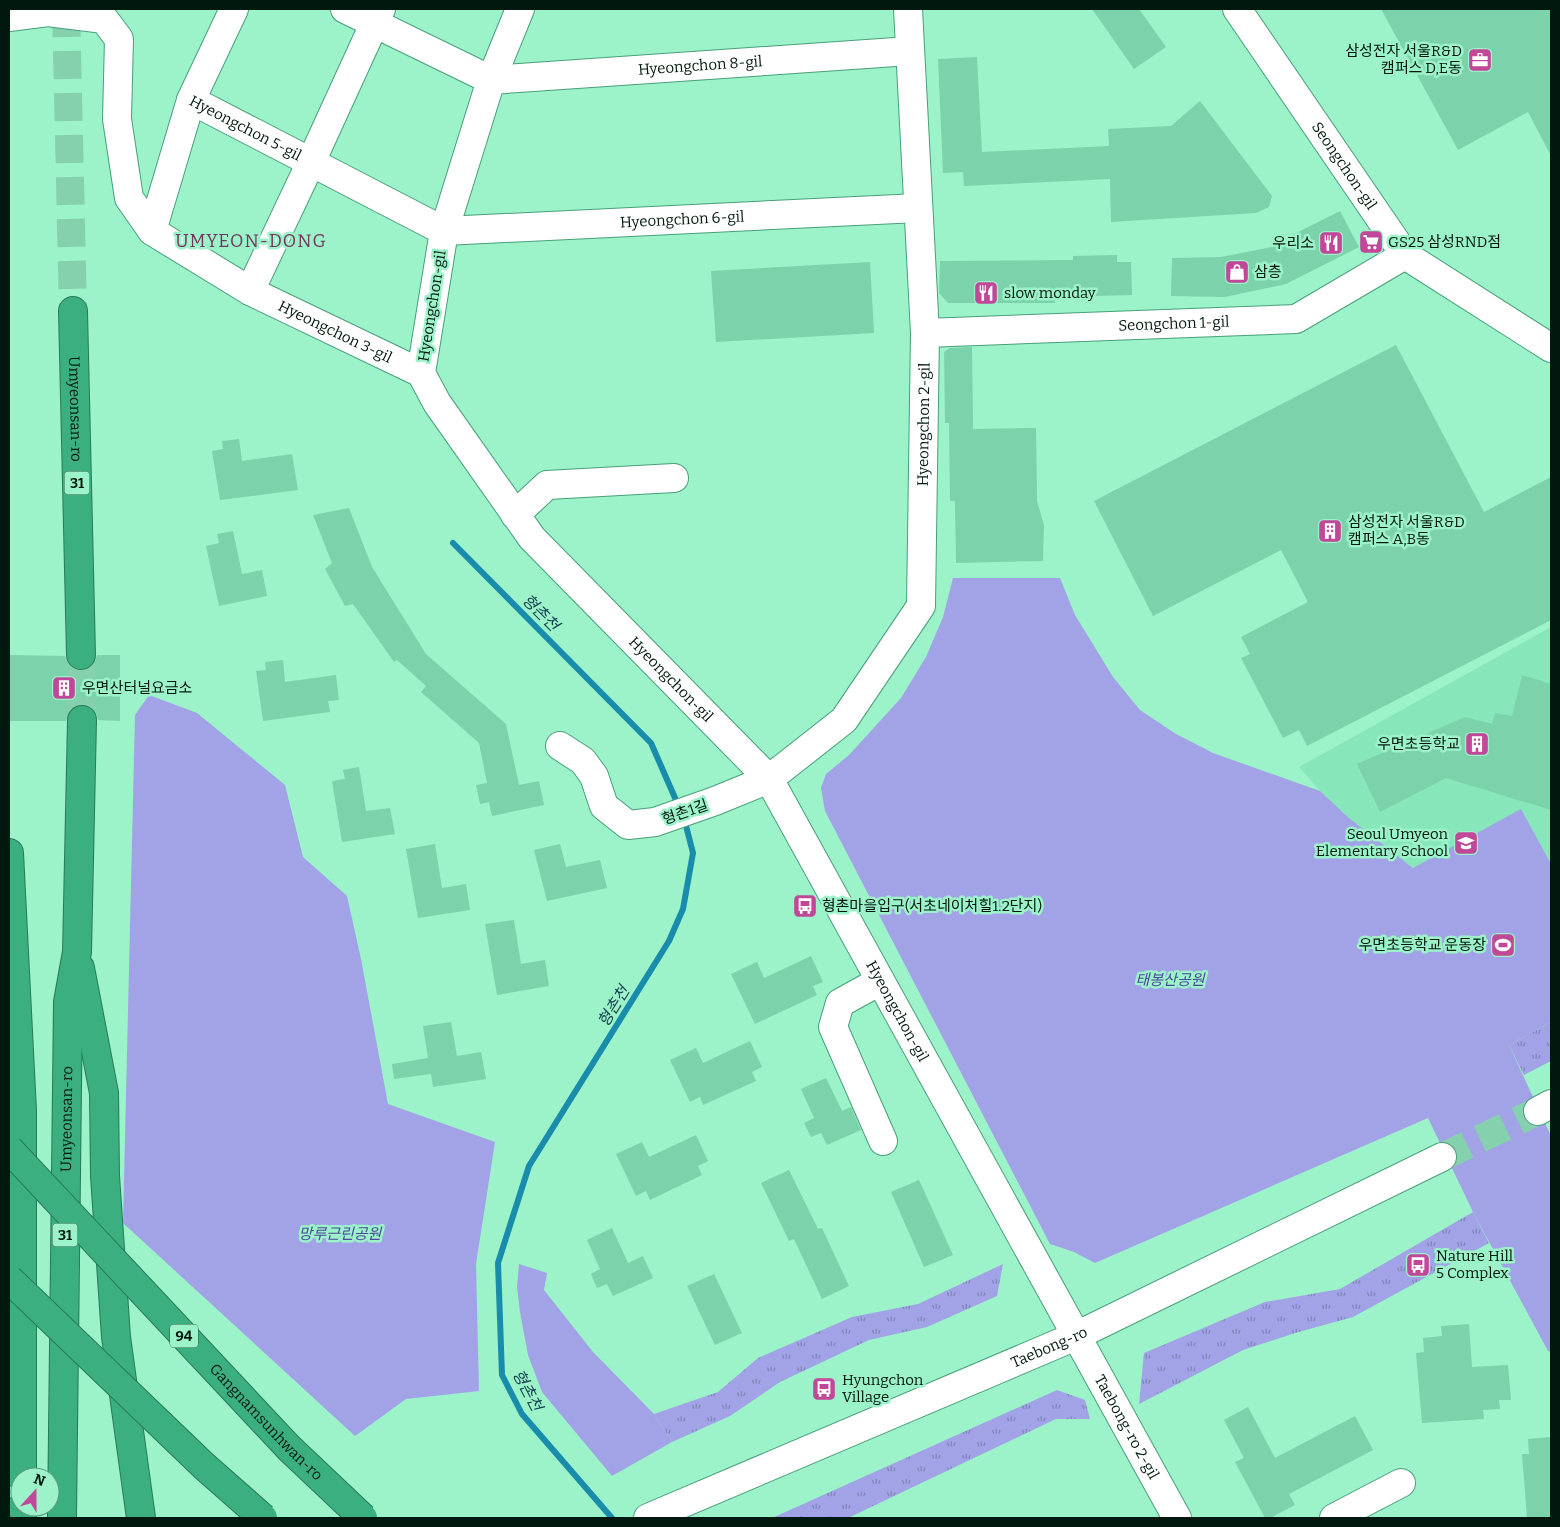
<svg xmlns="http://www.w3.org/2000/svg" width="1560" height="1527" viewBox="0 0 1560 1527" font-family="Bitter,'Noto Sans KR',serif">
	<defs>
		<pattern id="grass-tufts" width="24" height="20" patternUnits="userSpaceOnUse" patternTransform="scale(1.25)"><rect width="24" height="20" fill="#a1a3e6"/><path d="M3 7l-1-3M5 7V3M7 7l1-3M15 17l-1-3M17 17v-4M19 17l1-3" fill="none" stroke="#8184b9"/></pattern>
	</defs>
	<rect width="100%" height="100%" fill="#9cf2c9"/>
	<!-- built -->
	<path fill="#87e7ba" d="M 1551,627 L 1551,1022 L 1413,868 L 1349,818 L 1320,791 L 1299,767 Z"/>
	<!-- grass -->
	<g fill="url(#grass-tufts)">
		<path d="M 1551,1022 L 1551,1061 L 1524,1075 L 1509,1045 Z"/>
		<path d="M 1473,1212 L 1489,1243 L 1353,1317 L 1295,1333 L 1243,1350 L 1139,1404 L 1144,1353 L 1265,1302 L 1340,1289 Z"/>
		<path d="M 1003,1264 L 997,1296 L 927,1327 L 869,1340 L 780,1382 L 730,1416 L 672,1442 L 654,1414 L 718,1392 L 758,1358 L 852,1317 L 918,1304 Z"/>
		<path d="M 1057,1390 L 1085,1400 L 1090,1419 L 1056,1419 L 848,1518 L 772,1518 Z"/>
	</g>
	<!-- park -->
	<g fill="#a1a3e6">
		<path d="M 953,578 L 1060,578 L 1075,615 L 1113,677 L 1140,710 L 1176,734 L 1213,753 L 1320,791 L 1349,818 L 1413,868 L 1521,809 L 1551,864 L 1551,1022 L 1509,1045 L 1551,1136 L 1551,1352 L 1548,1351 L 1473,1212 L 1428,1118 L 1095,1263 L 1074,1252 L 1050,1244 L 825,811 L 821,788 L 826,774 L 849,755 L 901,698 L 926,657 L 943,617 Z"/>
		<path d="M 149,695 L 197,713 L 285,785 L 303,857 L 347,896 L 361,959 L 388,1104 L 495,1142 L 476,1264 L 479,1391 L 406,1399 L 355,1436 L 123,1223 L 135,715 Z"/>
		<path d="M 519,1264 L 547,1273 L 544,1290 L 593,1352 L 654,1414 L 672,1442 L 612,1476 L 542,1392 L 528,1355 L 520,1312 L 517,1287 Z"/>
	</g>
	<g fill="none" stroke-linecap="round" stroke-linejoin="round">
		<!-- stream -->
		<g stroke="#198cac" stroke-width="6">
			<path d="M 453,543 L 651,743 L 679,807"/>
			<path d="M 612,1518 L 522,1414 L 502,1375 L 498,1263 L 529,1166 L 669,941 L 683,909 L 693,853 L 684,818"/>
		</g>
	</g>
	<!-- building -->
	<g fill="#7cd2aa">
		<path d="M 1092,9 L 1139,9 L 1166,47 L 1134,69 Z"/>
		<path d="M 1381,9 L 1551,9 L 1551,156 L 1528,112 L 1458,150 Z"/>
		<path d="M 977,57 L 982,152 L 1109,146 L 1108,129 L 1171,126 L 1200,101 L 1272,196 L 1269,207 L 1256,213 L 1111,222 L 1110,179 L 964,186 L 963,172 L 943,173 L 938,59 Z"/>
		<path d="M 1340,211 L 1359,247 L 1286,284 L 1225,297 L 1171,296 L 1172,258 L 1221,257 L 1293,243 L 1290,236 Z"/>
		<path d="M 1117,255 L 1117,262 L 1131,262 L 1132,295 L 1055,297 L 1055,303 L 948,303 L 939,293 L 940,261 L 1073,260 L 1073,256 Z"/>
		<path d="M 870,262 L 874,333 L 716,342 L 711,271 Z"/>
		<path d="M 1396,345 L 1484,512 L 1551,477 L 1551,620 L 1307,746 L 1299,730 L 1283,738 L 1241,658 L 1250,654 L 1241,637 L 1308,602 L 1281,550 L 1153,616 L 1094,501 Z"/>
		<path d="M 972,347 L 973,429 L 1036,428 L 1037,501 L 1044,525 L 1043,561 L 956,563 L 955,501 L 950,501 L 949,423 L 945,423 L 944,352 L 950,348 Z"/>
		<path d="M 239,439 L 242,461 L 292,454 L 298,490 L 220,500 L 212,451 L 223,449 L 222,441 Z"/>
		<path d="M 349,508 L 372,567 L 426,654 L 506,724 L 519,785 L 539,781 L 544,805 L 492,816 L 489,802 L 480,804 L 476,785 L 487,783 L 479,743 L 421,692 L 426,686 L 397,660 L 394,662 L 353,604 L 345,606 L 325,569 L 332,563 L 313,515 Z"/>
		<path d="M 233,531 L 242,574 L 262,570 L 267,596 L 219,606 L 206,546 L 219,543 L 217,534 Z"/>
		<path d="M 9,655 L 65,656 L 68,664 L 73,668 L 81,671 L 90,668 L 95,662 L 97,655 L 120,655 L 120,721 L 98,720 L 96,713 L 90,707 L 82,704 L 74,707 L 69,712 L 66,721 L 9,721 Z"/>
		<path d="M 283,660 L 285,682 L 336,675 L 339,700 L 328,701 L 330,712 L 263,721 L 256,671 L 266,670 L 265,662 Z"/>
		<path d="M 1522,675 L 1551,684 L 1551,810 L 1446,778 L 1380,812 L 1357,764 L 1465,717 L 1492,724 L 1495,713 L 1512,716 Z"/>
		<path d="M 359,767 L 366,811 L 390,808 L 395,834 L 342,842 L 332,781 L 345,779 L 343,770 Z"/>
		<path d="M 435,844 L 442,888 L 466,884 L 470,910 L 418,918 L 406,849 Z"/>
		<path d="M 560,844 L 566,867 L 600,860 L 607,888 L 547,901 L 534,850 Z"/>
		<path d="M 514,920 L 521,964 L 545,960 L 549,986 L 497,995 L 485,924 Z"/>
		<path d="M 811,956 L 823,982 L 813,986 L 817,995 L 755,1024 L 731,974 L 757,962 L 764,978 Z"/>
		<path d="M 451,1022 L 457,1056 L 481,1052 L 486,1079 L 433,1087 L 431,1074 L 394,1079 L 392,1064 L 428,1058 L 423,1026 Z"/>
		<path d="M 750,1041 L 762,1067 L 752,1072 L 756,1081 L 703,1105 L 700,1097 L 690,1102 L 670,1060 L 696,1048 L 703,1063 Z"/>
		<path d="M 826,1078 L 842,1111 L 851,1107 L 861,1130 L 827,1145 L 821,1133 L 811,1137 L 804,1123 L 814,1118 L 801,1089 Z"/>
		<path d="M 696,1135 L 708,1161 L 698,1166 L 702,1175 L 650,1200 L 646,1191 L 636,1196 L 616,1154 L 642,1142 L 649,1157 Z"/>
		<path d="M 789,1170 L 818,1229 L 822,1228 L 849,1286 L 822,1299 L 794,1239 L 789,1241 L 761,1183 Z"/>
		<path d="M 919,1180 L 953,1255 L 924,1267 L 891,1192 Z"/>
		<path d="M 612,1228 L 628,1263 L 643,1256 L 653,1278 L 613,1296 L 607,1284 L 597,1288 L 591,1274 L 600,1269 L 587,1240 Z"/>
		<path d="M 714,1274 L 742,1333 L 715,1345 L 687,1286 Z"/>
		<path d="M 1469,1324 L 1472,1367 L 1508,1365 L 1511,1400 L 1499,1400 L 1500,1409 L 1483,1410 L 1484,1419 L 1422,1423 L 1416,1353 L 1424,1352 L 1423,1338 L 1442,1336 L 1441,1326 Z"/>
		<path d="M 1248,1407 L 1275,1458 L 1355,1416 L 1373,1450 L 1289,1494 L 1295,1505 L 1270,1518 L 1265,1518 L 1235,1462 L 1244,1458 L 1224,1420 Z"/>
		<path d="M 1551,1437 L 1551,1518 L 1527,1518 L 1522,1454 L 1529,1454 L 1528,1439 Z"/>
	</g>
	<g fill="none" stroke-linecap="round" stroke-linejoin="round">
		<!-- minor-tunnel -->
		<path stroke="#85d1ad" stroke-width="28" stroke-dasharray="28 14" stroke-linecap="butt" d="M 1442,1157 L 1538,1111"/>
		<!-- highway-tunnel -->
		<g stroke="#85d1ad" stroke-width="28" stroke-dasharray="28 14" stroke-linecap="butt">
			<path d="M 66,9 L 73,311"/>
			<path d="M 81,655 L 82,720"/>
		</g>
		<defs>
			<g id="minor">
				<path id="s1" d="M 234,9 L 191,100 L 444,231 L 918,208"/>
				<path id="s2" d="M 345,9 L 491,80 L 910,51"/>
				<path id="s3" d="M 520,9 L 491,80 L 444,231 L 421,373 L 437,403 L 532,538 L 769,779 L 1177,1518"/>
				<path id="s4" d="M 1237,9 L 1405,255 L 1551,348"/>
				<path d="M 9,17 L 48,12 L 104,19 L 119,39 L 117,119 L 129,198 L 152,231"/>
				<path id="s5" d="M 191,100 L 152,231 L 250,291 L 421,373"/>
				<path d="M 250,291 L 311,162 L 381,9"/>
				<path id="s6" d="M 925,333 L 1296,319 L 1405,255"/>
				<path d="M 515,515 L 547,485 L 674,478"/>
				<path id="s7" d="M 560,746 L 583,761 L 594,776 L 604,806 L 628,825 L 655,822 L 715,801 L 769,779 L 844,720 L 921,606 L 925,333 L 908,9"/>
				<path d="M 880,981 L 840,1003 L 833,1027 L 883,1141"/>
				<path d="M 1538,1111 L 1551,1104"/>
				<path id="s8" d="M 648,1518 L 1076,1336 L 1442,1157"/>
				<path d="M 1334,1518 L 1401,1483"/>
			</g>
			<g id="highway">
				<path id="s9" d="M 73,311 L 81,655"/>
				<path d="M 9,853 L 22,1111 L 22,1477"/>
				<path d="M 80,968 L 104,1093 L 105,1176 L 116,1337 L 141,1518"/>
				<path d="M 22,1518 L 22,1507"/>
				<path id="s10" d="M 62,1518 L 68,1002 L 77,952 L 82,720"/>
			</g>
		</defs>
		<!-- minor casing -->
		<use href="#minor" stroke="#489f79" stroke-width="30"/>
		<!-- highway casing -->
		<use href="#highway" stroke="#277a58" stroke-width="30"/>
		<!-- minor -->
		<use href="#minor" stroke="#fff" stroke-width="28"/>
		<!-- highway -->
		<use href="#highway" stroke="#3caf80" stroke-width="28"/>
		<defs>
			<g id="highway-bridge">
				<path id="s11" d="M 9,1149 L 289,1448 L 363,1518"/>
				<path d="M 9,1279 L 204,1466 L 263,1518"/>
			</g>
		</defs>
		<!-- highway-bridge casing -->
		<use href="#highway-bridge" stroke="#277a58" stroke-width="30" stroke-linecap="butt"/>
		<!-- highway-bridge -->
		<use href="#highway-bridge" stroke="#3caf80" stroke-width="28"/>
	</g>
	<!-- icons -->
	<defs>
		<symbol id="office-square" viewBox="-11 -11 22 22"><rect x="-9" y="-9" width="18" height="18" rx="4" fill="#c14799" stroke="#9cf2c9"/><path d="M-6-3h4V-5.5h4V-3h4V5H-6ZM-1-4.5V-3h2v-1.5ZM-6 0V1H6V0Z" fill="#fff"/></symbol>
		<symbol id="supermarket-square" viewBox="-11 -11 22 22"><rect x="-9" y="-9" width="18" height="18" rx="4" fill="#c14799" stroke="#9cf2c9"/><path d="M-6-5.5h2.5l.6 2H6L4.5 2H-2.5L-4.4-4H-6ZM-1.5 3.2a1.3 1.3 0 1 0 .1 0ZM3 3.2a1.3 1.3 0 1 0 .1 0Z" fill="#fff"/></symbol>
		<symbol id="restaurant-square" viewBox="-11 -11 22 22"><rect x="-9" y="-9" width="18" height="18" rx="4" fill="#c14799" stroke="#9cf2c9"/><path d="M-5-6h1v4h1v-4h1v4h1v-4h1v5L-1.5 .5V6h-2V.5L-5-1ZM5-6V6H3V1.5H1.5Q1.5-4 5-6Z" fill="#fff"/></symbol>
		<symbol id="shop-square" viewBox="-11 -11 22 22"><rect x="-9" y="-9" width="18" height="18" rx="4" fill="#c14799" stroke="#9cf2c9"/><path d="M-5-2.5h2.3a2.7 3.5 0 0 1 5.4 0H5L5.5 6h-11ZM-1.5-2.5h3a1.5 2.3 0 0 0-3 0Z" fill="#fff"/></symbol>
		<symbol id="building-square" viewBox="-11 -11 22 22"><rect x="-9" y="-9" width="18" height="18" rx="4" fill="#c14799" stroke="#9cf2c9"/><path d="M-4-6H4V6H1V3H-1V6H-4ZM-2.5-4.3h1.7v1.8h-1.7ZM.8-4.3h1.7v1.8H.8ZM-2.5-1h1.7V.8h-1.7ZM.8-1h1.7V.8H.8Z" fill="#fff"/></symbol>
		<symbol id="school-square" viewBox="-11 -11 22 22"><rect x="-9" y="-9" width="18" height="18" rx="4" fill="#c14799" stroke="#9cf2c9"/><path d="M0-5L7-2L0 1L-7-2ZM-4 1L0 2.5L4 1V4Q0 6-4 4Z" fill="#fff"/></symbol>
		<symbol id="bus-square" viewBox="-11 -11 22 22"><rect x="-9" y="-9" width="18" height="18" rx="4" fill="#c14799" stroke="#9cf2c9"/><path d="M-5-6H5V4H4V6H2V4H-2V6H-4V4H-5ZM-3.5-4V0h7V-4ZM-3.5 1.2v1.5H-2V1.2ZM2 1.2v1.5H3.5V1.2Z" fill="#fff"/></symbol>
		<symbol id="stadium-square" viewBox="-11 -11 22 22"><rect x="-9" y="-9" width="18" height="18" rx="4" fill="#c14799" stroke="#9cf2c9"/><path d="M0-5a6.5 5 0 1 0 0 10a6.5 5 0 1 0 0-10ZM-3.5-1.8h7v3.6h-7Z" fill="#fff"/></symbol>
	</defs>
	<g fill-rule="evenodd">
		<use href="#office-square" x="1466" y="46" width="28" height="28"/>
		<use href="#supermarket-square" x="1357" y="228" width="28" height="28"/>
		<use href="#restaurant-square" x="1317" y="229" width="28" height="28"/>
		<use href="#shop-square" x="1223" y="258" width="28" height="28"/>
		<use href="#restaurant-square" x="972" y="279" width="28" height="28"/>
		<use href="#building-square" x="1316" y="517" width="28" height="28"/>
		<use href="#building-square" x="50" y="674" width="28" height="28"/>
		<use href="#building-square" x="1463" y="730" width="28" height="28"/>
		<use href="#school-square" x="1452" y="829" width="28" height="28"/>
		<use href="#bus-square" x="791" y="892" width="28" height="28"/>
		<use href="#stadium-square" x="1489" y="931" width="28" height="28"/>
		<use href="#bus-square" x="1404" y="1251" width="28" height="28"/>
		<use href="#bus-square" x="810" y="1375" width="28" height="28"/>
	</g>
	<g text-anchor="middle" stroke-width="5" stroke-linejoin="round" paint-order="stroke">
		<!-- shield labels -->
		<g fill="#9cf2c9" stroke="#2f5945" stroke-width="1">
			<rect x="64.5" y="471.5" width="25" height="23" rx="4"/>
			<rect x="52.5" y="1223.5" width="25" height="23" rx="4"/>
			<rect x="170" y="1324.5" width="28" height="23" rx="4"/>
		</g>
		<g font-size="14" font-weight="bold" fill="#00180d">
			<text x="77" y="488">31</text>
			<text x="65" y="1240">31</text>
			<text x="184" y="1341">94</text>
		</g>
		<!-- poi labels -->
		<g font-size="15" fill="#00180d" stroke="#9cf2c9" text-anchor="start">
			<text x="1462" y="56" text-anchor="end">삼성전자 서울R&amp;D<tspan x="1462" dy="17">캠퍼스 D,E동</tspan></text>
			<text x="1388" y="247">GS25 삼성RND점</text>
			<text x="1314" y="248" text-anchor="end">우리소</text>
			<text x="1254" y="277">삼층</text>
			<text x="1004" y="298">slow monday</text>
			<text x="1348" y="527">삼성전자 서울R&amp;D<tspan x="1348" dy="17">캠퍼스 A,B동</tspan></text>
			<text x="82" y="693">우면산터널요금소</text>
			<text x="1460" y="749" text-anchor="end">우면초등학교</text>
			<text x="1448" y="839" text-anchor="end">Seoul Umyeon<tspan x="1448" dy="17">Elementary School</tspan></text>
			<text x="822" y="911">형촌마을입구(서초네이처힐1.2단지)</text>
			<text x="1486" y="950" text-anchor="end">우면초등학교 운동장</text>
			<text x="1436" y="1261">Nature Hill<tspan x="1436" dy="17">5 Complex</tspan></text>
			<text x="842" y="1385">Hyungchon<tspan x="842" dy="17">Village</tspan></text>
		</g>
		<!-- street labels -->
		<g font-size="15" fill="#00180d" stroke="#9cf2c9">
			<text dy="5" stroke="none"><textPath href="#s2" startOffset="372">Hyeongchon 8-gil</textPath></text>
			<text dy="5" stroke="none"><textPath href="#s1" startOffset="162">Hyeongchon 5-gil</textPath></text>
			<text dy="5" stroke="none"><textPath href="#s4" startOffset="190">Seongchon-gil</textPath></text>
			<text dy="5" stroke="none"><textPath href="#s1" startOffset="624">Hyeongchon 6-gil</textPath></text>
			<text transform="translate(432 306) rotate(-81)" y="5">Hyeongchon-gil</text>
			<text dy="5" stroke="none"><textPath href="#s6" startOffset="249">Seongchon 1-gil</textPath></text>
			<text dy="5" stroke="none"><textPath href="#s5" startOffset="346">Hyeongchon 3-gil</textPath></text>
			<text dy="5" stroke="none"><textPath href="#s9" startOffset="98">Umyeonsan-ro</textPath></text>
			<text dy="5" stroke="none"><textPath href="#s7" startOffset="672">Hyeongchon 2-gil</textPath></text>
			<text dy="5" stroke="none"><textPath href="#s3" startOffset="776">Hyeongchon-gil</textPath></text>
			<text transform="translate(685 812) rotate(-19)" y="5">형촌1길</text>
			<text dy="5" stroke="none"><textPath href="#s3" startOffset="1181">Hyeongchon-gil</textPath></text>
			<text dy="5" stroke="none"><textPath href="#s10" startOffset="399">Umyeonsan-ro</textPath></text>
			<text dy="5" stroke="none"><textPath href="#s8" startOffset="436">Taebong-ro</textPath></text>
			<text dy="5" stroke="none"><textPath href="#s11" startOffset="375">Gangnamsunhwan-ro</textPath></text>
			<text dy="5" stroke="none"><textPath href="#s3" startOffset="1656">Taebong-ro 2-gil</textPath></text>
		</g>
		<!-- park labels -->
		<g font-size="15" font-style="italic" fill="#4d479d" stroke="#9cf2c9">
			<text x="1170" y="985">태봉산공원</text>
			<text x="340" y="1239">망루근린공원</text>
		</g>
		<!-- water labels -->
		<g font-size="16" font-style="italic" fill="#154250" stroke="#9cf2c9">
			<text transform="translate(541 612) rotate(45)" y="6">형촌천</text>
			<text transform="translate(613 1006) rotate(-58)" y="6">형촌천</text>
			<text transform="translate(528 1390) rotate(62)" y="6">형촌천</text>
		</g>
		<!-- quarter labels -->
		<g font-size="18" letter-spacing="1" fill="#73365e" stroke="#9cf2c9">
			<text x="251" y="247">UMYEON-DONG</text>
		</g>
	</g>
	<!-- border -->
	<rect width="1560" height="1527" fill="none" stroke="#00180d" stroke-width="20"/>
	<!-- north arrow -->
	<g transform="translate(35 1492) rotate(21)"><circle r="24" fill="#9cf2c9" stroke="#5e9b7e"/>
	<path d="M0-4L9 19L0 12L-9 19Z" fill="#c14799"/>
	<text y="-8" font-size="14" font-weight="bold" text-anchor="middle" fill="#00180d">N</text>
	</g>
</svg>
